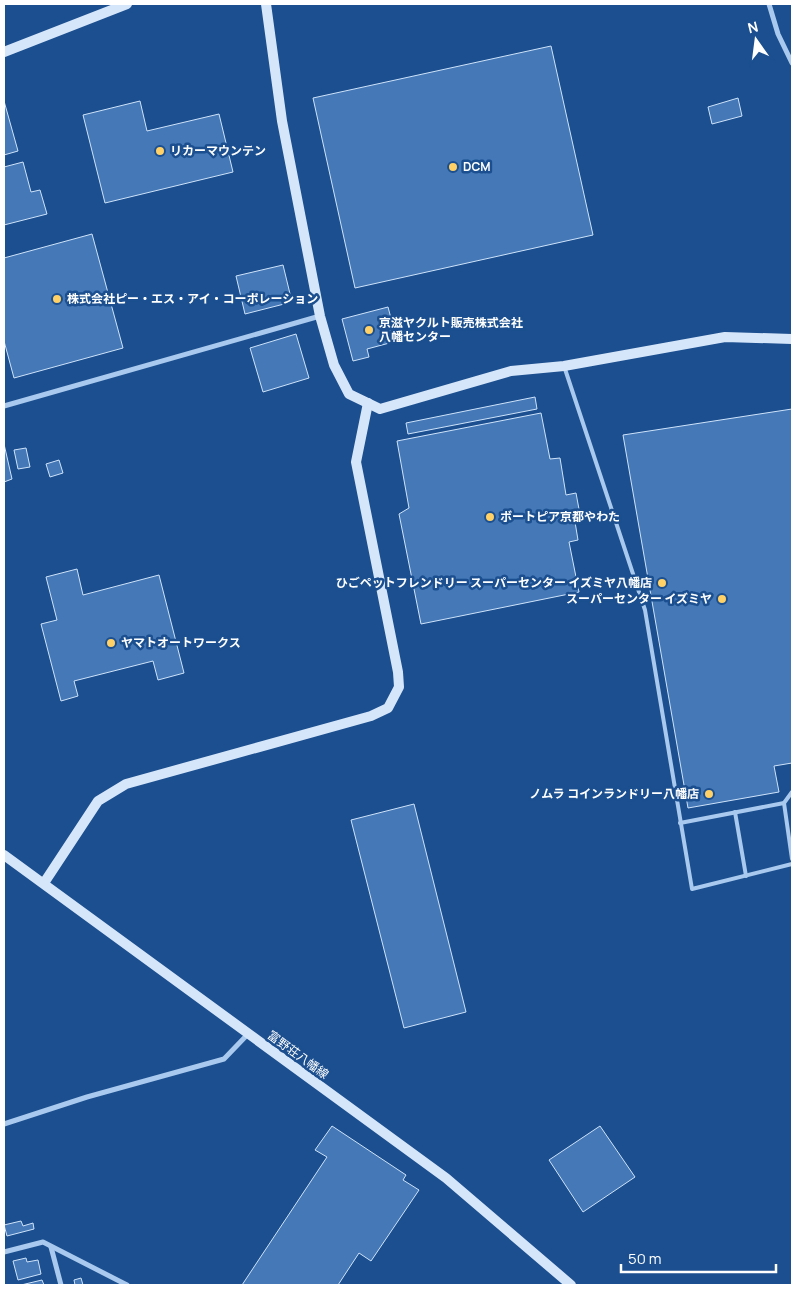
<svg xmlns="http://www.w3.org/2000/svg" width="796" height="1289" viewBox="0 0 796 1289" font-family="Manrope,'Noto Sans JP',sans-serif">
	<rect width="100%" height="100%" fill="#1b4f8f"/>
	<!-- building -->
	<g fill="#4478b7" stroke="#cfe3fa">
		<path d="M 551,46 L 593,235 L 355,288 L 313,98 Z"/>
		<path d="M 738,98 L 742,116 L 712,124 L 708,107 Z"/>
		<path d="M 4,101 L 18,151 L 4,155 Z"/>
		<path d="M 140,101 L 147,131 L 219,114 L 233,172 L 105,203 L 83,115 Z"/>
		<path d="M 23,162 L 31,192 L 40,190 L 47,214 L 4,225 L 4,167 Z"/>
		<path d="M 92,234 L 123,348 L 14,378 L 4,341 L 4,258 Z"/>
		<path d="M 283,265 L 292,302 L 245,314 L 236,276 Z"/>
		<path d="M 388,307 L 397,341 L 367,349 L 369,357 L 353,361 L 342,319 Z"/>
		<path d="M 296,334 L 309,378 L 263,392 L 250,348 Z"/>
		<path d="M 535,397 L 537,409 L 408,434 L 406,423 Z"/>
		<path d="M 792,409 L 792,763 L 774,766 L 779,792 L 688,808 L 623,435 Z"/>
		<path d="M 541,413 L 550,459 L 560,458 L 566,495 L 576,493 L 581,520 L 575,522 L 578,540 L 569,542 L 579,592 L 421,624 L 399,514 L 409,508 L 397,441 Z"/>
		<path d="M 4,444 L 12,479 L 4,482 Z"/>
		<path d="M 26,448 L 30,467 L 18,469 L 14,450 Z"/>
		<path d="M 59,460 L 63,473 L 50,477 L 46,464 Z"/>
		<path d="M 77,569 L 83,595 L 159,575 L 184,673 L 158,680 L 153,661 L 74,681 L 78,696 L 61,701 L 41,624 L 57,620 L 46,577 Z"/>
		<path d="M 414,804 L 466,1012 L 404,1028 L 351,820 Z"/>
		<path d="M 332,1126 L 406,1175 L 403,1180 L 419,1190 L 371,1261 L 359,1253 L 338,1285 L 242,1285 L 327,1157 L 315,1150 Z"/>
		<path d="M 600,1126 L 635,1177 L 583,1212 L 549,1160 Z"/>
		<path d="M 21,1221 L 23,1226 L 33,1223 L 34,1229 L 7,1236 L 4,1225 Z"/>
		<path d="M 26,1258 L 27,1262 L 38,1260 L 41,1274 L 18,1280 L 13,1261 Z"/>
		<path d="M 81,1278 L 83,1285 L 75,1285 L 74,1280 Z"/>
		<path d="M 42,1280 L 44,1285 L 21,1285 Z"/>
	</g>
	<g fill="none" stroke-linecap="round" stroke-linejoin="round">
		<!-- lane -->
		<g stroke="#a9c9ee" stroke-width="4">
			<path d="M 564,366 L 645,610 L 692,889 L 792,864"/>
			<path d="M 784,803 L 792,859"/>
			<path d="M 735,812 L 746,876"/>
			<path d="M 680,823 L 784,803 L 792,792"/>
		</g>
		<!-- street -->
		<g stroke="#a9c9ee" stroke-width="5">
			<path d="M 769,4 L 778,34 L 792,63"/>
			<path d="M 4,406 L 320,316"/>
			<path d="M 4,1124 L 87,1097 L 224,1059 L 248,1034"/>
			<path d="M 51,1247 L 61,1285"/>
			<path d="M 4,1252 L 43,1242 L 127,1285"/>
		</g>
		<!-- secondary -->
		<g stroke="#d6e6fa" stroke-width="10">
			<path d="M 266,4 L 282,121 L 320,316 L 334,365 L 349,394 L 380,409 L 511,371 L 564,366 L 725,337 L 792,339"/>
			<path d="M 4,52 L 127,4"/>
			<path d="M 4,855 L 446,1178 L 571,1285"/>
			<path d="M 44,883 L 98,801 L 126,784 L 371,716 L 388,708 L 399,687 L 398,672 L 356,462 L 368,403"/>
		</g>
	</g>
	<!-- markers -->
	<g fill="#ffd166" stroke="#1b4f8f" stroke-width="2">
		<circle cx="160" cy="151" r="5"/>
		<circle cx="453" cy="167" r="5"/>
		<circle cx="57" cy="299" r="5"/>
		<circle cx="369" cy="330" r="5"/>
		<circle cx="490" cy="517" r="5"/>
		<circle cx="662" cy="583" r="5"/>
		<circle cx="722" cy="599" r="5"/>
		<circle cx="111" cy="643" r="5"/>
		<circle cx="709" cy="794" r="5"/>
	</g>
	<g text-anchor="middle" stroke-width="5" stroke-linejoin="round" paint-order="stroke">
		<!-- poi labels -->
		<g font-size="12" font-weight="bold" fill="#fff" stroke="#1b4f8f" text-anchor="start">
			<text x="170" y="155">リカーマウンテン</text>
			<text x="463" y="171">DCM</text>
			<text x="67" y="303">株式会社ピー・エス・アイ・コーポレーション</text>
			<text x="379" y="327">京滋ヤクルト販売株式会社<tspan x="379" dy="14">八幡センター</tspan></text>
			<text x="500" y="521">ボートピア京都やわた</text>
			<text x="652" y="587" text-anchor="end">ひごペットフレンドリー スーパーセンター イズミヤ八幡店</text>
			<text x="712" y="603" text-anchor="end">スーパーセンター イズミヤ</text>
			<text x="121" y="647">ヤマトオートワークス</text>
			<text x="699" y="798" text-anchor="end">ノムラ コインランドリー八幡店</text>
		</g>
		<!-- street labels -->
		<g font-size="12" fill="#fff" stroke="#1b4f8f">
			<text transform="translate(298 1055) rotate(36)" y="4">富野荘八幡線</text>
		</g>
	</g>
	<!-- border -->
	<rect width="796" height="1289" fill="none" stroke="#ffffff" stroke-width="10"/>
	<!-- north arrow -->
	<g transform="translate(756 40) rotate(346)" stroke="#1b4f8f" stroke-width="4" paint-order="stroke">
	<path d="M0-4L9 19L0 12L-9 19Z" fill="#ffffff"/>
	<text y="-8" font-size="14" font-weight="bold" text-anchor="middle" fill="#ffffff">N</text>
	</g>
	<!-- scale -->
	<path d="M621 1264v8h155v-8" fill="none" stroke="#ffffff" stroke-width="2.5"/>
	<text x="628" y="1264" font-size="15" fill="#ffffff" stroke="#1b4f8f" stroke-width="4" paint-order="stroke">50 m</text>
</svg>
